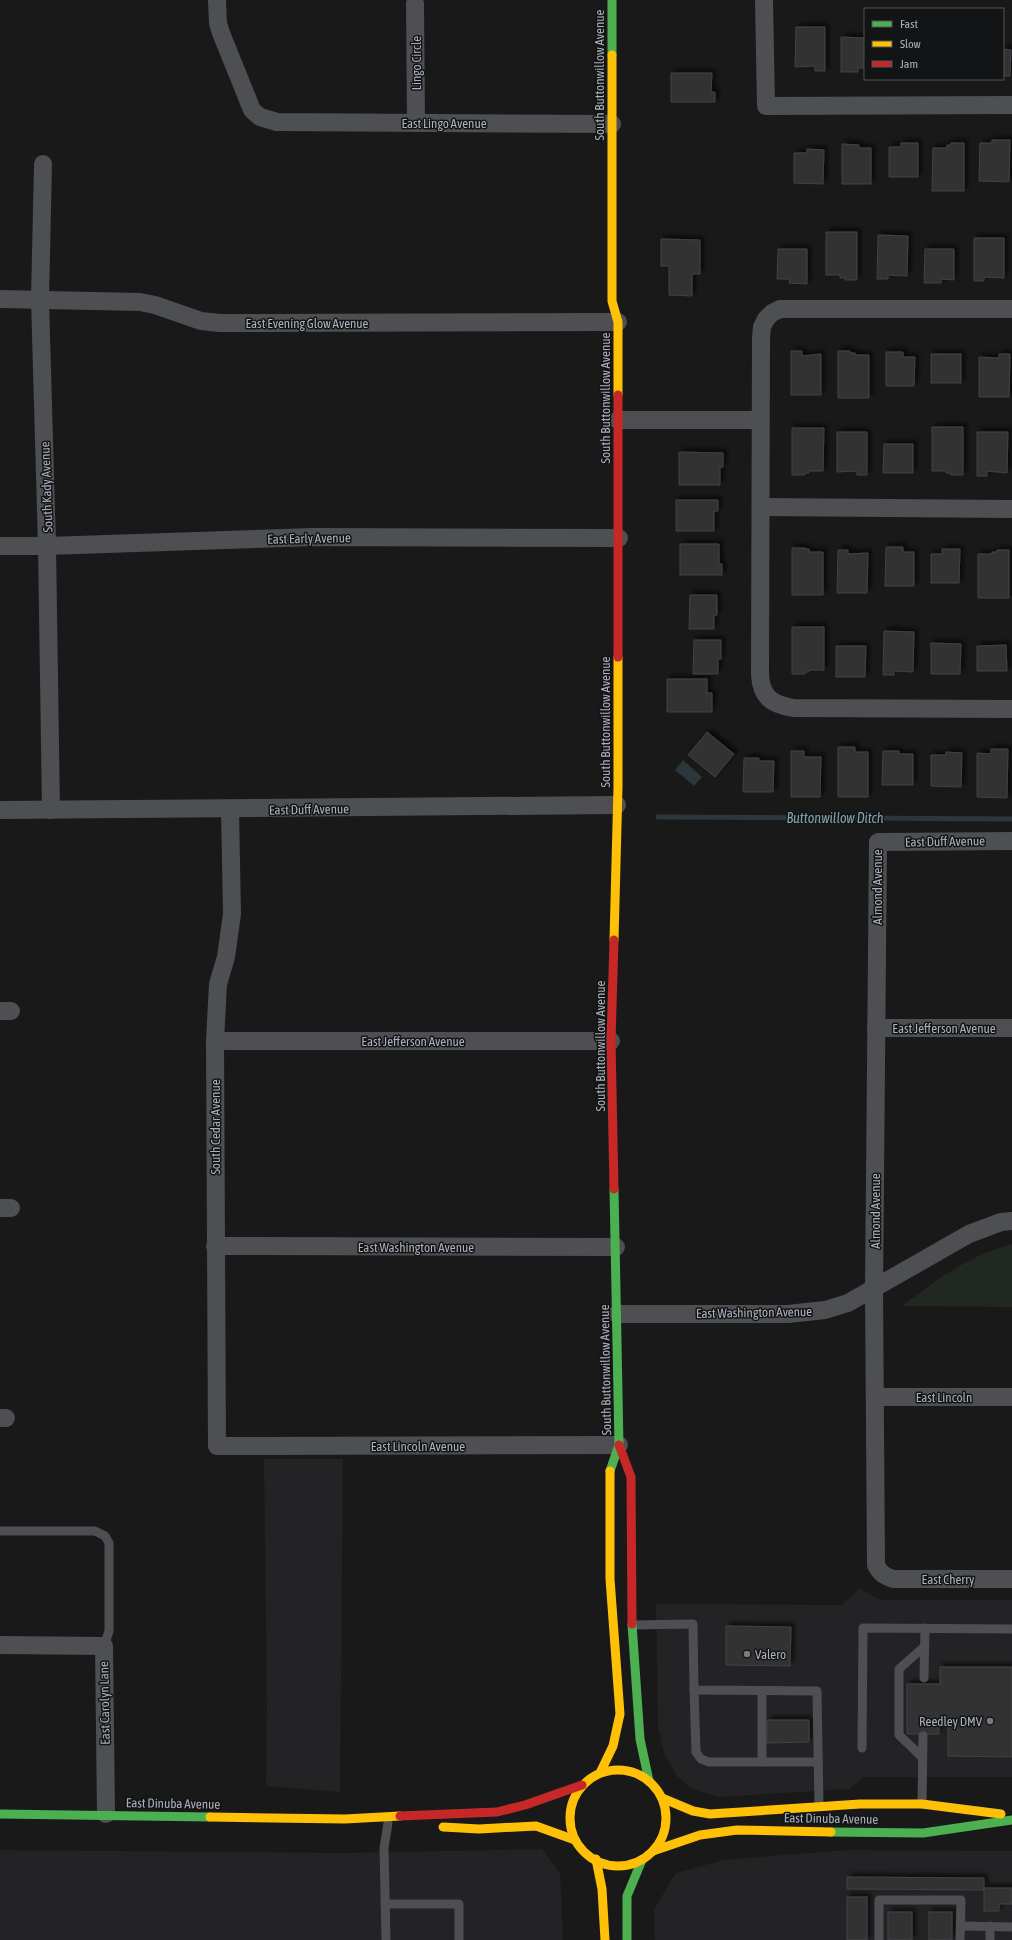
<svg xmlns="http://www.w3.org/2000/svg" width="1012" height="1940" viewBox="0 0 1012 1940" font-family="'Asap Condensed',sans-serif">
	<defs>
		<filter id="shadow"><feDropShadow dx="3.5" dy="-3.5" stdDeviation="2" flood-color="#0009"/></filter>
	</defs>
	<rect width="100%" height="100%" fill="#191919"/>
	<!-- built -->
	<g fill="#232325">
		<path d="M 264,1459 L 343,1459 L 340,1792 L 266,1786 L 267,1708 Z"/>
		<path d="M 860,1588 L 876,1598 L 885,1600 L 1012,1600 L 1012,1777 L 864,1777 L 849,1789 L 719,1797 L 698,1791 L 687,1785 L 678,1777 L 665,1756 L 658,1727 L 656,1604 L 842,1605 Z"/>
		<path d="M 542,1849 L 560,1874 L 563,1940 L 0,1940 L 0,1850 L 343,1853 Z"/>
		<path d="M 847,1850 L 1012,1851 L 1012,1940 L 655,1940 L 654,1909 L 676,1873 L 723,1860 Z"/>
	</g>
	<!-- green -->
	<path fill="#212821" d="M 1012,1244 L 1012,1307 L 902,1306 C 939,1278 966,1257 1012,1244 Z"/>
	<!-- water -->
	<path fill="#2d363b" d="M 683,760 L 702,777 L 694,786 L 675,770 Z"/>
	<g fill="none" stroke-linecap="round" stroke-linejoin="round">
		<!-- stream -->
		<path stroke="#2d363b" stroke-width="5" d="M 658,817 L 1012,819"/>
	</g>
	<!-- building -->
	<g fill="#323233" stroke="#414345" filter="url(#shadow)">
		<path d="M 796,27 L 825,27 L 825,71 L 815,71 L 815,66 L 795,67 Z"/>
		<path d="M 841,37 L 865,38 L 865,68 L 858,68 L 858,72 L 841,72 Z"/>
		<path d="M 1003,49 L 1011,50 L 1010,76 L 1003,76 Z"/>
		<path d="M 671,73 L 712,73 L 711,92 L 715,92 L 715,102 L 671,102 Z"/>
		<path d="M 992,140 L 1010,140 L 1009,182 L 979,181 L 980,143 L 992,143 Z"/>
		<path d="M 901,143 L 918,143 L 918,177 L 889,177 L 889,147 L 901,147 Z"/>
		<path d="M 951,143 L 964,143 L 964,191 L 932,191 L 933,148 L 947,148 L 947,145 L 951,145 Z"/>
		<path d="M 842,144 L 859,145 L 859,148 L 871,148 L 871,184 L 842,184 Z"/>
		<path d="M 807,149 L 824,150 L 823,184 L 794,183 L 794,153 L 807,153 Z"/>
		<path d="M 826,232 L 857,232 L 857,280 L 845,280 L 845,278 L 840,278 L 840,275 L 826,275 Z"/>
		<path d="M 878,235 L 908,236 L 907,276 L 888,275 L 888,279 L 877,279 Z"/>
		<path d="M 974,238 L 1004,238 L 1004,278 L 984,277 L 984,281 L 974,281 Z"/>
		<path d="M 661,239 L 700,240 L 700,274 L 692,274 L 692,296 L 669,295 L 669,266 L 661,266 Z"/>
		<path d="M 778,249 L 807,249 L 807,284 L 789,283 L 790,279 L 777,279 Z"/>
		<path d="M 925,249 L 954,249 L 954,280 L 941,279 L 941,283 L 924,283 Z"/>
		<path d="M 791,351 L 802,351 L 802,356 L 821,354 L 821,395 L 791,395 Z"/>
		<path d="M 838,351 L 850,351 L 850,353 L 855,353 L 855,355 L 869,355 L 869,398 L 838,398 Z"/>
		<path d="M 886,352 L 903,352 L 903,357 L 915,357 L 914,386 L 886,386 Z"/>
		<rect x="931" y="354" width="30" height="29"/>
		<path d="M 999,354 L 1010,354 L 1009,397 L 979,397 L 979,357 L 999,358 Z"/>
		<path d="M 932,427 L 963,427 L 963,475 L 951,475 L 951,473 L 946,473 L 946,471 L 932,471 Z"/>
		<path d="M 792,428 L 824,428 L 823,471 L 809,471 L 809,473 L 805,473 L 805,475 L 792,475 Z"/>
		<path d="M 837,432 L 867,432 L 867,475 L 857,475 L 857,471 L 837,472 Z"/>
		<path d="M 977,432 L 1008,432 L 1007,473 L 987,471 L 987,476 L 977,476 Z"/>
		<path d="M 884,444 L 913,444 L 913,473 L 883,473 Z"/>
		<path d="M 679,452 L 723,453 L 723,467 L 720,467 L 720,485 L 679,485 Z"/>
		<path d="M 676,500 L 718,500 L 718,511 L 714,511 L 714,531 L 676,531 Z"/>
		<path d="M 680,544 L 719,544 L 719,564 L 722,564 L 722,575 L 680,575 Z"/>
		<path d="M 886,547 L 903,547 L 903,552 L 914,552 L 914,586 L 885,586 Z"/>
		<path d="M 792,548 L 805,548 L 805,549 L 809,549 L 809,552 L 823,552 L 823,595 L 792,595 Z"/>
		<path d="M 942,549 L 960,549 L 959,583 L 931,583 L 931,554 L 942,554 Z"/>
		<path d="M 838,550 L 848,550 L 848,554 L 868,553 L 867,593 L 837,593 Z"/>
		<path d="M 997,550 L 1009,550 L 1009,598 L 978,598 L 978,554 L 992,554 L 992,552 L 997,552 Z"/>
		<path d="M 690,595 L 717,595 L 717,615 L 714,615 L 714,629 L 689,629 Z"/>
		<path d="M 792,627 L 824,627 L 824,670 L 809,670 L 809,672 L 805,672 L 805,674 L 792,674 Z"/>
		<path d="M 884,631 L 914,632 L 913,672 L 894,671 L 894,675 L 883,675 Z"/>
		<path d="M 694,640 L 721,640 L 721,659 L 718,659 L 718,674 L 693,674 Z"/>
		<path d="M 931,643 L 961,644 L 960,674 L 931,674 Z"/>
		<path d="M 1006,645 L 1007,671 L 977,671 L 977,646 Z"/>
		<path d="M 836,646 L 866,646 L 865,677 L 836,677 Z"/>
		<path d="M 667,679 L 707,679 L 707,693 L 712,693 L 712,712 L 667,712 Z"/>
		<path d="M 707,732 L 734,754 L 715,777 L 688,755 Z"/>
		<path d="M 838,747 L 855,747 L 855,752 L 868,752 L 868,797 L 838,797 Z"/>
		<path d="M 991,749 L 1008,749 L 1007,798 L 977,797 L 977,753 L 991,754 Z"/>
		<path d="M 791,751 L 804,751 L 804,757 L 821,757 L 820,797 L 791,797 Z"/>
		<path d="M 883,751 L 899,751 L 899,754 L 913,754 L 913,785 L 882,785 Z"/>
		<path d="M 946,752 L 962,753 L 961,787 L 931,786 L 931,755 L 946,755 Z"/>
		<path d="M 744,758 L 759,758 L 759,761 L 774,761 L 773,792 L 743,792 Z"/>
		<path d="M 726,1626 L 791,1627 L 790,1666 L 726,1665 Z"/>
		<path d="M 940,1667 L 1012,1667 L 1012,1757 L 948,1756 L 948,1727 L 939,1726 L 939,1734 L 907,1734 L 907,1684 L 940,1684 Z"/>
		<path d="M 767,1720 L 809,1720 L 809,1742 L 767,1743 Z"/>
		<path d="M 847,1877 L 984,1878 L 984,1890 L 847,1889 Z"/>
		<path d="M 984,1888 L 1012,1888 L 1012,1904 L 999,1904 L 999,1911 L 984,1911 Z"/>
		<rect x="847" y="1897" width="20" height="43"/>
		<rect x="888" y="1912" width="24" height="28"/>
		<rect x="929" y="1912" width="23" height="28"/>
	</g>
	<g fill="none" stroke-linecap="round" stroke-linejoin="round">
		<!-- lane -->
		<g stroke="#4d4f52" stroke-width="9">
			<path d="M 0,1531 L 95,1531 L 105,1536 L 109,1543 L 109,1631 L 104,1646"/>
			<path d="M 632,1625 L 693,1624 L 694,1690 L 817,1691 L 819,1806"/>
			<path d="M 924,1678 L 925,1628"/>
			<path d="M 694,1690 L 696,1752 L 701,1759 L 709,1762 L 817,1762"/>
			<path d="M 762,1691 L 762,1762"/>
			<path d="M 862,1748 L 863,1628 L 1012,1629"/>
			<path d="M 922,1757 L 899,1735 L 899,1669 L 925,1646"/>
			<path d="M 922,1804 L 923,1736"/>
			<path d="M 385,1904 L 459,1904 L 459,1940"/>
			<path d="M 961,1926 L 1012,1927"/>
			<path d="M 386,1940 L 384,1848 L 388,1823"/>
			<path d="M 879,1940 L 879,1900 L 961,1900 L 960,1940"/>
			<path d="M 990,1940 L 990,1926"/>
		</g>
		<!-- street -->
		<g stroke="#4d4f52" stroke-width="18">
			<path d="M 217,0 L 218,23 L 221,33 L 252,110 L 260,117 L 277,122 L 612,124"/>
			<path d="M 764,0 L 766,106 L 1012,105"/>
			<path d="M 415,4 L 416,123"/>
			<path d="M 43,164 L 40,299 L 47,546 L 51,810"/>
			<path d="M 0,299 L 140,302 L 155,305 L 201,321 L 220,323 L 618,322"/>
			<path d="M 1012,309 L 780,309 L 772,313 L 766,319 L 762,327 L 761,338 L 760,674 C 761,697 771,704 793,708 L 1012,709"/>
			<path d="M 618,420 L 760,420"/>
			<path d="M 761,507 L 1012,509"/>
			<path d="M 0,546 L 47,546 L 313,537 L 619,538"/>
			<path d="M 0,810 L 617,805"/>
			<path d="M 230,810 L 232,914 L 226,957 L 218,984 L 215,1041 L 217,1446 L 619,1445"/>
			<path d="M 1012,841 L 878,842 L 874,1288 L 876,1565 C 880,1573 884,1576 893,1579 L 1012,1579"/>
			<path d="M 0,1011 L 11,1011"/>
			<path d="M 876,1028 L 1012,1028"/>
			<path d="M 215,1041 L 611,1041"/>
			<path d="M 0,1208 L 11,1208"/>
			<path d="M 215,1246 L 616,1247"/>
			<path d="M 617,1314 L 788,1314 L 825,1310 L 848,1303 L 969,1234 L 1001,1222 L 1012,1221"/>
			<path d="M 876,1397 L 1012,1397"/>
			<path d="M 0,1418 L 6,1418"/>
			<path d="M 0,1645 L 104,1646 L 106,1814"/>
		</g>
		<!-- fast -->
		<g stroke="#4caf50" stroke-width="9">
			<path d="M 612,0 L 612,55"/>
			<path d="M 610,1471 L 619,1445 L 614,1189"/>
			<path d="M 632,1624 L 640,1739 L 649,1781"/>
			<path d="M 0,1814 L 210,1817"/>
			<path d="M 831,1832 L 923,1833 L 1012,1820"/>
			<path d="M 627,1940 L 627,1896 L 642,1860"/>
		</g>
		<!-- slow -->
		<g stroke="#ffc107" stroke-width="9">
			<path d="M 612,55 L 612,301 L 618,322 L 618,395"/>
			<path d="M 614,940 L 618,787 L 618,657"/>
			<circle cx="618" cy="1818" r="48"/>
			<path d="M 600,1773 L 613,1746 L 620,1714 L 610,1579 L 610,1471"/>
			<path d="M 662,1798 L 693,1811 L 710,1814 L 860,1804 L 922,1804 L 1001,1814"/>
			<path d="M 210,1817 L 345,1819 L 400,1816"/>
			<path d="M 443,1827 L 479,1829 L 536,1826 L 575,1840"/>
			<path d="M 653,1851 L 700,1835 L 737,1830 L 831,1832"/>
			<path d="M 596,1859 L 602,1889 L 605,1940"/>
		</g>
		<!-- jam -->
		<g stroke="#c62828" stroke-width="9">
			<path d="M 618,395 L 618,657"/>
			<path d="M 614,940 L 611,1041 L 614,1189"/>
			<path d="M 619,1445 L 631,1477 L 632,1624"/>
			<path d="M 400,1816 L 497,1812 L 525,1805 L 582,1785"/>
		</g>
	</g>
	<!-- markers -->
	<g fill="#787c82" stroke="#131415" stroke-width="1.5">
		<circle cx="747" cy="1654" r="4"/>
		<circle cx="990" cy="1721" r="4"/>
	</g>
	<g text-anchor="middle" stroke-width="3" stroke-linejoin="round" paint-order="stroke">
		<!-- street labels -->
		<g font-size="13" fill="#abb1ba" stroke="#131415">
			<text transform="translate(416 63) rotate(-90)" y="5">Lingo Circle</text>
			<text transform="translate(599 75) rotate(-90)" y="5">South Buttonwillow Avenue</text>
			<text x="444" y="128">East Lingo Avenue</text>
			<text x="307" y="328">East Evening Glow Avenue</text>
			<text transform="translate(605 398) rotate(-90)" y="5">South Buttonwillow Avenue</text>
			<text transform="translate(46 487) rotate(-92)" y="5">South Kady Avenue</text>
			<text transform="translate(309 538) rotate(-1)" y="5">East Early Avenue</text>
			<text transform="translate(605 722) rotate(-90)" y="5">South Buttonwillow Avenue</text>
			<text transform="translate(309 809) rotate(-1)" y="5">East Duff Avenue</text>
			<text transform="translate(945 841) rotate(-1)" y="5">East Duff Avenue</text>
			<text transform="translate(877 887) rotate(-90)" y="5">Almond Avenue</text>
			<text x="944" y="1033">East Jefferson Avenue</text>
			<text x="413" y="1046">East Jefferson Avenue</text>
			<text transform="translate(600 1046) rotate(-90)" y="5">South Buttonwillow Avenue</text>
			<text transform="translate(215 1127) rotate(-90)" y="5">South Cedar Avenue</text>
			<text transform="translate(875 1211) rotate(-90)" y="5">Almond Avenue</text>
			<text x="416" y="1252">East Washington Avenue</text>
			<text transform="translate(754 1312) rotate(-1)" y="5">East Washington Avenue</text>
			<text transform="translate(605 1370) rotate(-91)" y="5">South Buttonwillow Avenue</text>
			<text x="944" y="1402">East Lincoln</text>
			<text x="418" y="1451">East Lincoln Avenue</text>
			<text x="948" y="1584">East Cherry</text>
			<text transform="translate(104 1703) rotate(-91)" y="5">East Carolyn Lane</text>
			<text transform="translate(173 1803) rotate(1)" y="5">East Dinuba Avenue</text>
			<text transform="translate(831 1818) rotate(1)" y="5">East Dinuba Avenue</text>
		</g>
		<!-- poi labels -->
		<g font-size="13" fill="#abb1ba" stroke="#131415" text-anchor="start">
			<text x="755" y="1659">Valero</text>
			<text x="982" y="1726" text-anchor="end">Reedley DMV</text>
		</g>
		<!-- water labels -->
		<g font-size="14" font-style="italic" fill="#84a3b3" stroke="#131415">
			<text x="835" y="823">Buttonwillow Ditch</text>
		</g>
	</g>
	<!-- legend -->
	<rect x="864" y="8" width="140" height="72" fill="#131415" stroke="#505357"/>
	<rect x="872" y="21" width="20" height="6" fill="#4caf50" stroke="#505357"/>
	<text x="900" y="28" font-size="12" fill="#abb1ba">Fast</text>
	<rect x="872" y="41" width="20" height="6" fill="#ffc107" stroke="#505357"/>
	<text x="900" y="48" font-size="12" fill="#abb1ba">Slow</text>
	<rect x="872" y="61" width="20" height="6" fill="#c62828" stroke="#505357"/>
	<text x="900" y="68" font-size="12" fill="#abb1ba">Jam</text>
</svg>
